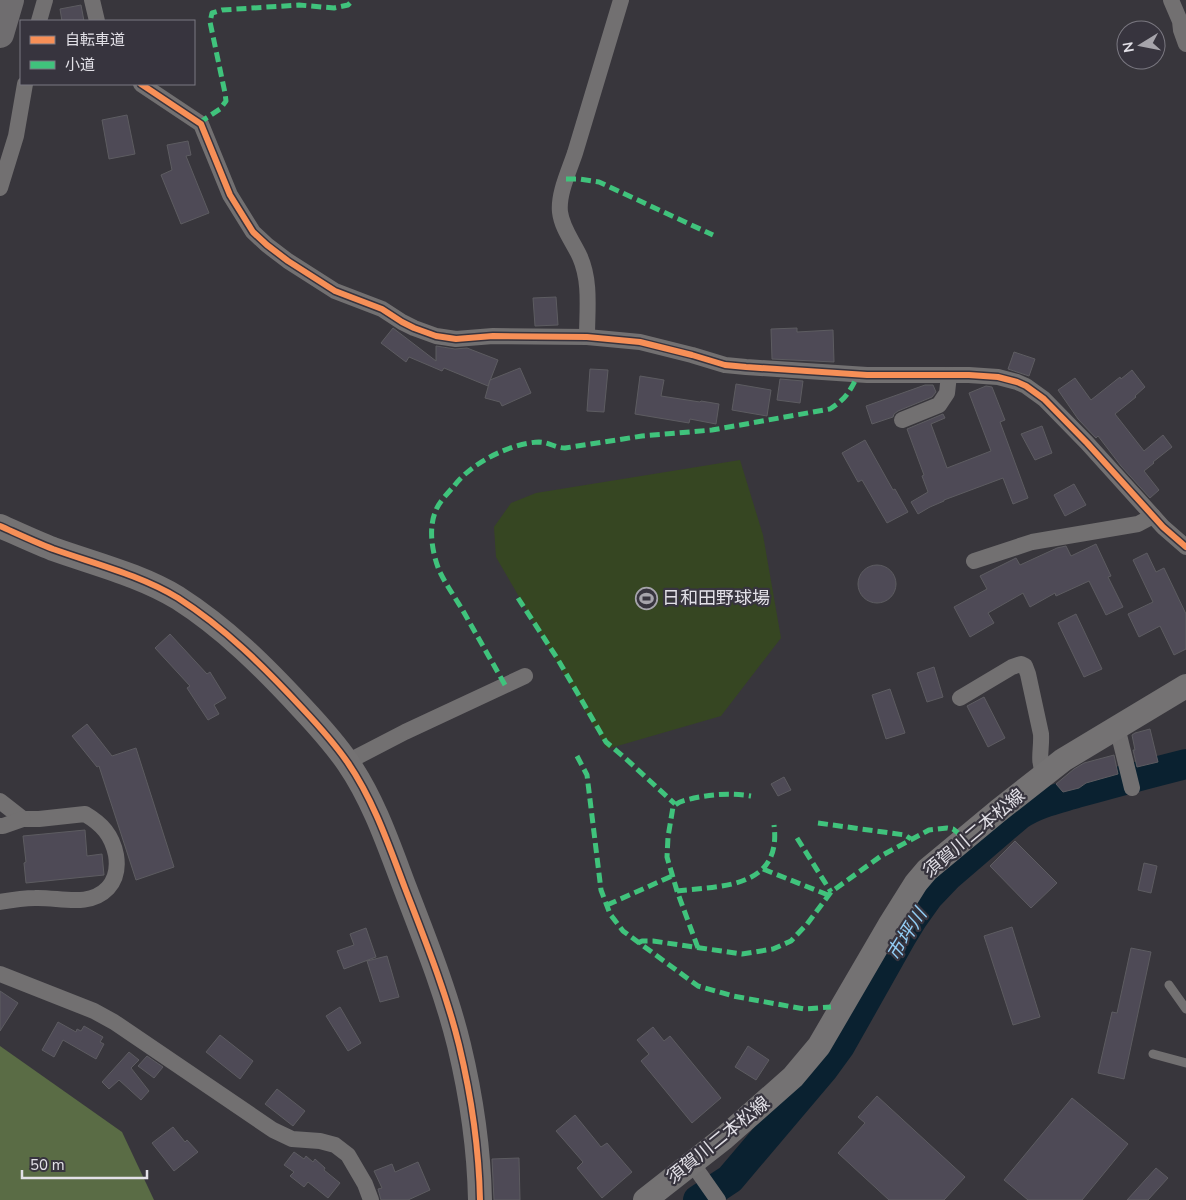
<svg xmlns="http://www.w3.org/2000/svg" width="1186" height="1200" viewBox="0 0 1186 1200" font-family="'Nunito Sans','Noto Sans JP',sans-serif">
	<rect width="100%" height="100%" fill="#38363c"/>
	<!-- green -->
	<path fill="#364622" d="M 740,460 L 763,535 L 781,638 L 721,716 L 607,749 L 496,557 L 494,527 L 511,503 L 536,493 Z"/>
	<!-- forest -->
	<path fill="#5a6c45" d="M 0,1046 L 122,1132 L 154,1200 L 0,1200 Z"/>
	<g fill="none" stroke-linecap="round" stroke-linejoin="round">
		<!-- river -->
		<path stroke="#0a2130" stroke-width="30" d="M 698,1200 L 730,1179 L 824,1068 L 840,1046 L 902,936 L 913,918 L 928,897 L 949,875 L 1019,815 C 1037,803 1057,799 1077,793 C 1113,783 1150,773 1186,764"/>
	</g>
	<!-- building -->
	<g fill="#4e4a56" stroke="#5d5c61">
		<path d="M 81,5 L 84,21 L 62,21 L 60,9 Z"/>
		<path d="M 127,115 L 135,154 L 109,159 L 102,120 Z"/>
		<path d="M 188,141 L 191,155 L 186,156 L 209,213 L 181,224 L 161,175 L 172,170 L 167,145 Z"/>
		<path d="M 556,297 L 558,325 L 535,326 L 533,298 Z"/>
		<path d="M 393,328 L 436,361 L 436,346 L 455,349 L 467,348 L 498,360 L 488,386 L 444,368 L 442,371 L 409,357 L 406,362 L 381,343 Z"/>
		<path d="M 797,328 L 797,332 L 833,330 L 834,362 L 772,359 L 771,329 Z"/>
		<path d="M 1014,352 L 1035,359 L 1029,376 L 1008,369 Z"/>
		<path d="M 520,368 L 531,393 L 502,406 L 500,402 L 485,398 L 490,380 Z"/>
		<path d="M 590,369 L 608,370 L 604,412 L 587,411 Z"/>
		<path d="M 1132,370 L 1145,387 L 1135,396 L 1136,397 L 1115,414 L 1144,451 L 1163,435 L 1172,447 L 1153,462 L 1154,463 L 1144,471 L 1159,490 L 1150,498 L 1121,466 L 1098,436 L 1096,438 L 1078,419 L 1058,390 L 1075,378 L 1091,400 L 1120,377 L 1121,379 Z"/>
		<path d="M 640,376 L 664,380 L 661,396 L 700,402 L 701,401 L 719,404 L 716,424 L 690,419 L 689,423 L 635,414 Z"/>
		<path d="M 780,379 L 803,381 L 800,403 L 777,400 Z"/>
		<path d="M 736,384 L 771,390 L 767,416 L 732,410 Z"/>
		<path d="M 925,385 L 933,385 L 936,392 L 932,397 L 898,411 L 894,414 L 893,417 L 872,424 L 866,406 Z"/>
		<path d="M 986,386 L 992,387 L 1005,420 L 1000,422 L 1028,498 L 1013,504 L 1003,478 L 944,500 L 944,501 L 930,507 L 918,514 L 911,502 L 928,492 L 922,476 L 924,475 L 907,429 L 943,414 L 945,418 L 931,424 L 947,468 L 991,451 L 969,393 Z"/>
		<path d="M 1042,426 L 1052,453 L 1035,460 L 1021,434 Z"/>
		<path d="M 865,440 L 893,490 L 895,489 L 908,512 L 887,523 L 862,480 L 858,482 L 842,453 Z"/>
		<path d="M 1074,484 L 1086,505 L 1065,516 L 1054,495 Z"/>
		<path d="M 1096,544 L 1111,576 L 1108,577 L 1123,607 L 1106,615 L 1089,581 L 1056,596 L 1055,593 L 1030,607 L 1023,593 L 988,613 L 994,623 L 970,637 L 954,607 L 987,589 L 980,576 L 1016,558 L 1020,565 L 1057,548 L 1066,546 L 1071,556 Z"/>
		<path d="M 1147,553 L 1156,572 L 1164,568 L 1186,614 L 1186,649 L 1174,655 L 1160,626 L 1139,637 L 1128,614 L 1153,602 L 1133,560 Z"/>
		<circle cx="877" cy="584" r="19"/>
		<path d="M 1076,614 L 1102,669 L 1084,677 L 1058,623 Z"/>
		<path d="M 170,634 L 207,674 L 210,672 L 226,698 L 214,705 L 219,714 L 208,720 L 187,688 L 190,686 L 155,648 Z"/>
		<path d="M 934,667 L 943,697 L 927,702 L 917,673 Z"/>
		<path d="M 890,689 L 905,733 L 886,739 L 872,695 Z"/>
		<path d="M 984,697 L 1005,738 L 988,747 L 967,706 Z"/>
		<path d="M 87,724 L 112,756 L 136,748 L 174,867 L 136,880 L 99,766 L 97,767 L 72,736 Z"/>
		<path d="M 1150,729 L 1158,762 L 1137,767 L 1133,750 L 1135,750 L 1132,735 L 1135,733 Z"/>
		<path d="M 1114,755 L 1118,774 L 1086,783 L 1079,788 L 1063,792 L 1056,784 L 1074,769 L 1084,763 Z"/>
		<path d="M 784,777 L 791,790 L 778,796 L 771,784 Z"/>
		<path d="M 85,830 L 87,856 L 102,854 L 104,875 L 26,883 L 24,863 L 26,862 L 23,836 Z"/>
		<path d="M 1015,841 L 1057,883 L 1031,908 L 990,866 Z"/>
		<path d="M 1144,863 L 1157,866 L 1151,893 L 1138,890 Z"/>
		<path d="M 1012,927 L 1040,1017 L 1013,1025 L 984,936 Z"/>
		<path d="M 366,928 L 376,957 L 344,969 L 337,951 L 354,945 L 350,934 Z"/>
		<path d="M 1131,948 L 1151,952 L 1124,1079 L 1098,1073 L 1112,1012 L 1117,1013 Z"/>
		<path d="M 387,956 L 399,997 L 380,1002 L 367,961 Z"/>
		<path d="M 0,991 L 18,1003 L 0,1031 Z"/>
		<path d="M 340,1007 L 361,1043 L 348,1051 L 326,1016 Z"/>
		<path d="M 58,1022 L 76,1032 L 77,1029 L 81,1031 L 84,1026 L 103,1037 L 100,1042 L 104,1044 L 96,1059 L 63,1040 L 54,1057 L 42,1050 Z"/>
		<path d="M 653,1027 L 664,1041 L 670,1036 L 721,1098 L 692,1123 L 641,1061 L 649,1054 L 637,1040 Z"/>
		<path d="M 220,1035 L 253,1061 L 240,1079 L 206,1052 Z"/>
		<path d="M 748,1046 L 769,1060 L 756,1080 L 735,1067 Z"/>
		<path d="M 129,1052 L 139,1060 L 131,1068 L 149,1091 L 141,1100 L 119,1080 L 109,1089 L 102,1082 Z"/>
		<path d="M 147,1056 L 163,1067 L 154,1078 L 138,1066 Z"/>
		<path d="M 277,1089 L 305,1111 L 293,1126 L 265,1104 Z"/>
		<path d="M 877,1096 L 965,1177 L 944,1200 L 889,1200 L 838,1153 L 865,1123 L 858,1117 Z"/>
		<path d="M 1072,1098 L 1128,1144 L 1082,1200 L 1028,1200 L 1004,1180 Z"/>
		<path d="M 575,1115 L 601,1147 L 607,1143 L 632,1172 L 602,1198 L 577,1168 L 583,1162 L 556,1131 Z"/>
		<path d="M 173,1127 L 185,1142 L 187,1140 L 198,1152 L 174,1171 L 152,1143 Z"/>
		<path d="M 294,1152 L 304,1159 L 306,1156 L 313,1162 L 315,1159 L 325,1168 L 324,1170 L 340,1183 L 328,1198 L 308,1182 L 304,1187 L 290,1176 L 294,1172 L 284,1165 Z"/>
		<path d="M 519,1158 L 520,1200 L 494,1200 L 492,1159 Z"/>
		<path d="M 418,1162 L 430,1190 L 408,1200 L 381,1200 L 378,1189 L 382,1188 L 374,1171 L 392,1164 L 395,1172 Z"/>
		<path d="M 1156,1168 L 1168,1178 L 1148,1200 L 1127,1200 Z"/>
	</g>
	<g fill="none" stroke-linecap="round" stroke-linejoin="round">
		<!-- lane -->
		<g stroke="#727071" stroke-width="9">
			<path d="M 1169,985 L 1186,1009"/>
			<path d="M 1153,1054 L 1186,1063"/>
		</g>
		<!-- street -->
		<g stroke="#727071" stroke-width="16">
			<path d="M 92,0 L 97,21"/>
			<path d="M 1171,0 L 1180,21 L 1181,30 L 1186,44"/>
			<path d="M 39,21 L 45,0"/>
			<path d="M 141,84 L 201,124 L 230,195 L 253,232 L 267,245 L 288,261 L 335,291 L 382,309 L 402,322 L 414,328 L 436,336 L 456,339 L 493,336 L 587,337 L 640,342 L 692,355 L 725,365 L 746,367 L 867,375 L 969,375 L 998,377 L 1017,382 L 1026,386 L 1044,399 L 1087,443 L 1163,527 L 1186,547"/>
			<path d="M 0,188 L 16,136 L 25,84"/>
			<path d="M 587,337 C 587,310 591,282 580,257 C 574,243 562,229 560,212 C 558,194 569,171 575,153 C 590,102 606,51 621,0"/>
			<path d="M 902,420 L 939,405 L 947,393 L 949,375"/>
			<path d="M 974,561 L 1032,542 L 1138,524 L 1153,516"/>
			<path d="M 960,698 L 1012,667 L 1021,664 L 1025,666 L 1028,674 L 1041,734 C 1042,750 1037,759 1044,775"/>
			<path d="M 1117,727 L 1132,788"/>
			<path d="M 347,762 L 405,732 L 525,676"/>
			<path d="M 0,801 L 23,819 L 39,819 L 85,814 C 102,824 112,835 116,855 C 118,867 116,879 108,888 C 89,908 60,897 35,898 C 23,898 11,900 0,902"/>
			<path d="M 0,826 L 3,826 L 23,819"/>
			<path d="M 0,974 L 94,1011 L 114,1022 L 273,1130 L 292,1139 L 320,1141 L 335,1145 L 348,1155 L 365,1184 L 371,1200"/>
			<path d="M 692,1163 L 718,1200"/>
		</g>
		<!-- secondary -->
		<g stroke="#747273" stroke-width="24">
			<path d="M 0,526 C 18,534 35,542 53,549 C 95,564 140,575 178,598 C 225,628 264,667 302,708 C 317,724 335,744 348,763 C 374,801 389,846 405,888 C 425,940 446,992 459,1045 C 471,1095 479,1149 480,1200"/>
			<path d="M 645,1200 L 724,1138 L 793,1077 L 819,1046 L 889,926 L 916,883 L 927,870 L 998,811 L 1063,760 L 1186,686"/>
		</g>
		<!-- highway -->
		<path stroke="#6f6d6f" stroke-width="28" d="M 0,34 L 10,0"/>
		<!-- quiet -->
		<g stroke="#40c37c" stroke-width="5" stroke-dasharray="10 5" stroke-linecap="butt">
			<path d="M 199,123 L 220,109 L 226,101 L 225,93 L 210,22 L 212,13 L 222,10 L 299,5 L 334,8 L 348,5 L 353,0"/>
			<path d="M 566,179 L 580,179 L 599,182 L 713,235"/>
			<path d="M 518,598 L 557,658 L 606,742 L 625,758 L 675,804"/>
			<path d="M 505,685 C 491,660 476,634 462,609 C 454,596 445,583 439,570 C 432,552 428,528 436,510 C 439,502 448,493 454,486 C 471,463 511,443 539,442 C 549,442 555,448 565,448 L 642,436 L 712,430 L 830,409 C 846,399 850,391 858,375"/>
			<path d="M 577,756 L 587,775 L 601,890 L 610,914 L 623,931 L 698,986 L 733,996 L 804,1009 L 831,1007"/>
			<path d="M 818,823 L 905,835 L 911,839"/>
			<path d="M 797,838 L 831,892"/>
			<path d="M 763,869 L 828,895"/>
			<path d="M 677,891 C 722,886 782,888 774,825"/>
			<path d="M 607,905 L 672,876"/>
			<path d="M 638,943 L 642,941 L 653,941 L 742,954 L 773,949 L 791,941 L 807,924 L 831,892 L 881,856 L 929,830 L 947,828 L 953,829 L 958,833"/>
			<path d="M 698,948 L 677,891 L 667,857 L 668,837 L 673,807 C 678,801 687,800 694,798 C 714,794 731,793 751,796"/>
		</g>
		<defs>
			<g id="cycleway">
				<path d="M 141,84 L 201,124 L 230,195 L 253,232 L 267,245 L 288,261 L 335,291 L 382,309 L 402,322 L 414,328 L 436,336 L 456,339 L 493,336 L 587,337 L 640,342 L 692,355 L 725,365 L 746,367 L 867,375 L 969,375 L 998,377 L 1017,382 L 1026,386 L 1044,399 L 1087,443 L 1163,527 L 1186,547"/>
				<path d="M 0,526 C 18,534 35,542 53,549 C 95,564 140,575 178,598 C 225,628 264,667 302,708 C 317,724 335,744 348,763 C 374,801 389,846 405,888 C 425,940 446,992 459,1045 C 471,1095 479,1149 480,1200"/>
			</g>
		</defs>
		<!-- cycleway casing -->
		<use href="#cycleway" stroke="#37343e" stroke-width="9"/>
		<!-- cycleway -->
		<use href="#cycleway" stroke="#f78f57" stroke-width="6"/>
	</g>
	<!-- icons -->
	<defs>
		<symbol id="stadium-ring" viewBox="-11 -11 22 22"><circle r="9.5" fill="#37343e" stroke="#a6a4ab" stroke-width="1.5"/><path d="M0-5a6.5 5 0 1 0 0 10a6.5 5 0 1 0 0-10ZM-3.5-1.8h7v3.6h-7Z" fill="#a6a4ab"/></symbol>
	</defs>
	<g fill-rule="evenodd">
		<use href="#stadium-ring" x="634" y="586" width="25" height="25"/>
	</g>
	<g text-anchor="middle" stroke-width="4.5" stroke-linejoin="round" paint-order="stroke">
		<!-- poi labels -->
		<g font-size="18" fill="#e2e0e7" stroke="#37343e" text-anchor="start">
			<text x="662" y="604">日和田野球場</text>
		</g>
		<!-- street labels -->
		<g font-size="18" fill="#e2e0e7" stroke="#37343e">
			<text transform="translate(974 833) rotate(-40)" y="6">須賀川二本松線</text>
			<text transform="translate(718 1140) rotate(-39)" y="6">須賀川二本松線</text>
		</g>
		<!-- water labels -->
		<g font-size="19" font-style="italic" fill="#92cdf5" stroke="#37343e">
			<text transform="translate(906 934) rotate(-58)" y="7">市坪川</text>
		</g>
	</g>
	<!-- legend -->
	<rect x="20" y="20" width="175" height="65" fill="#37343e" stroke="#7b7982"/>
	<rect x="30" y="36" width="25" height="8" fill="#f78f57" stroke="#7b7982"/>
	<text x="65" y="45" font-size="15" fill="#e2e0e7">自転車道</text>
	<rect x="30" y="61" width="25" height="8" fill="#40c37c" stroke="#7b7982"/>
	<text x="65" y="70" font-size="15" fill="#e2e0e7">小道</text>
	<!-- north arrow -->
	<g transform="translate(1141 45) rotate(260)"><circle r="24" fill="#37343e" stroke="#7b7982"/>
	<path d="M0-4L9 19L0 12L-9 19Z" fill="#a6a4ab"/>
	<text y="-8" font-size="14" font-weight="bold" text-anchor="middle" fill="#e2e0e7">N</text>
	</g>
	<!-- scale -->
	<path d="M22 1170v8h125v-8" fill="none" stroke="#e2e0e7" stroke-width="2.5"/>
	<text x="30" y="1170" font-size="15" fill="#e2e0e7" stroke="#37343e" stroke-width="4" paint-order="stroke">50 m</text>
</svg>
